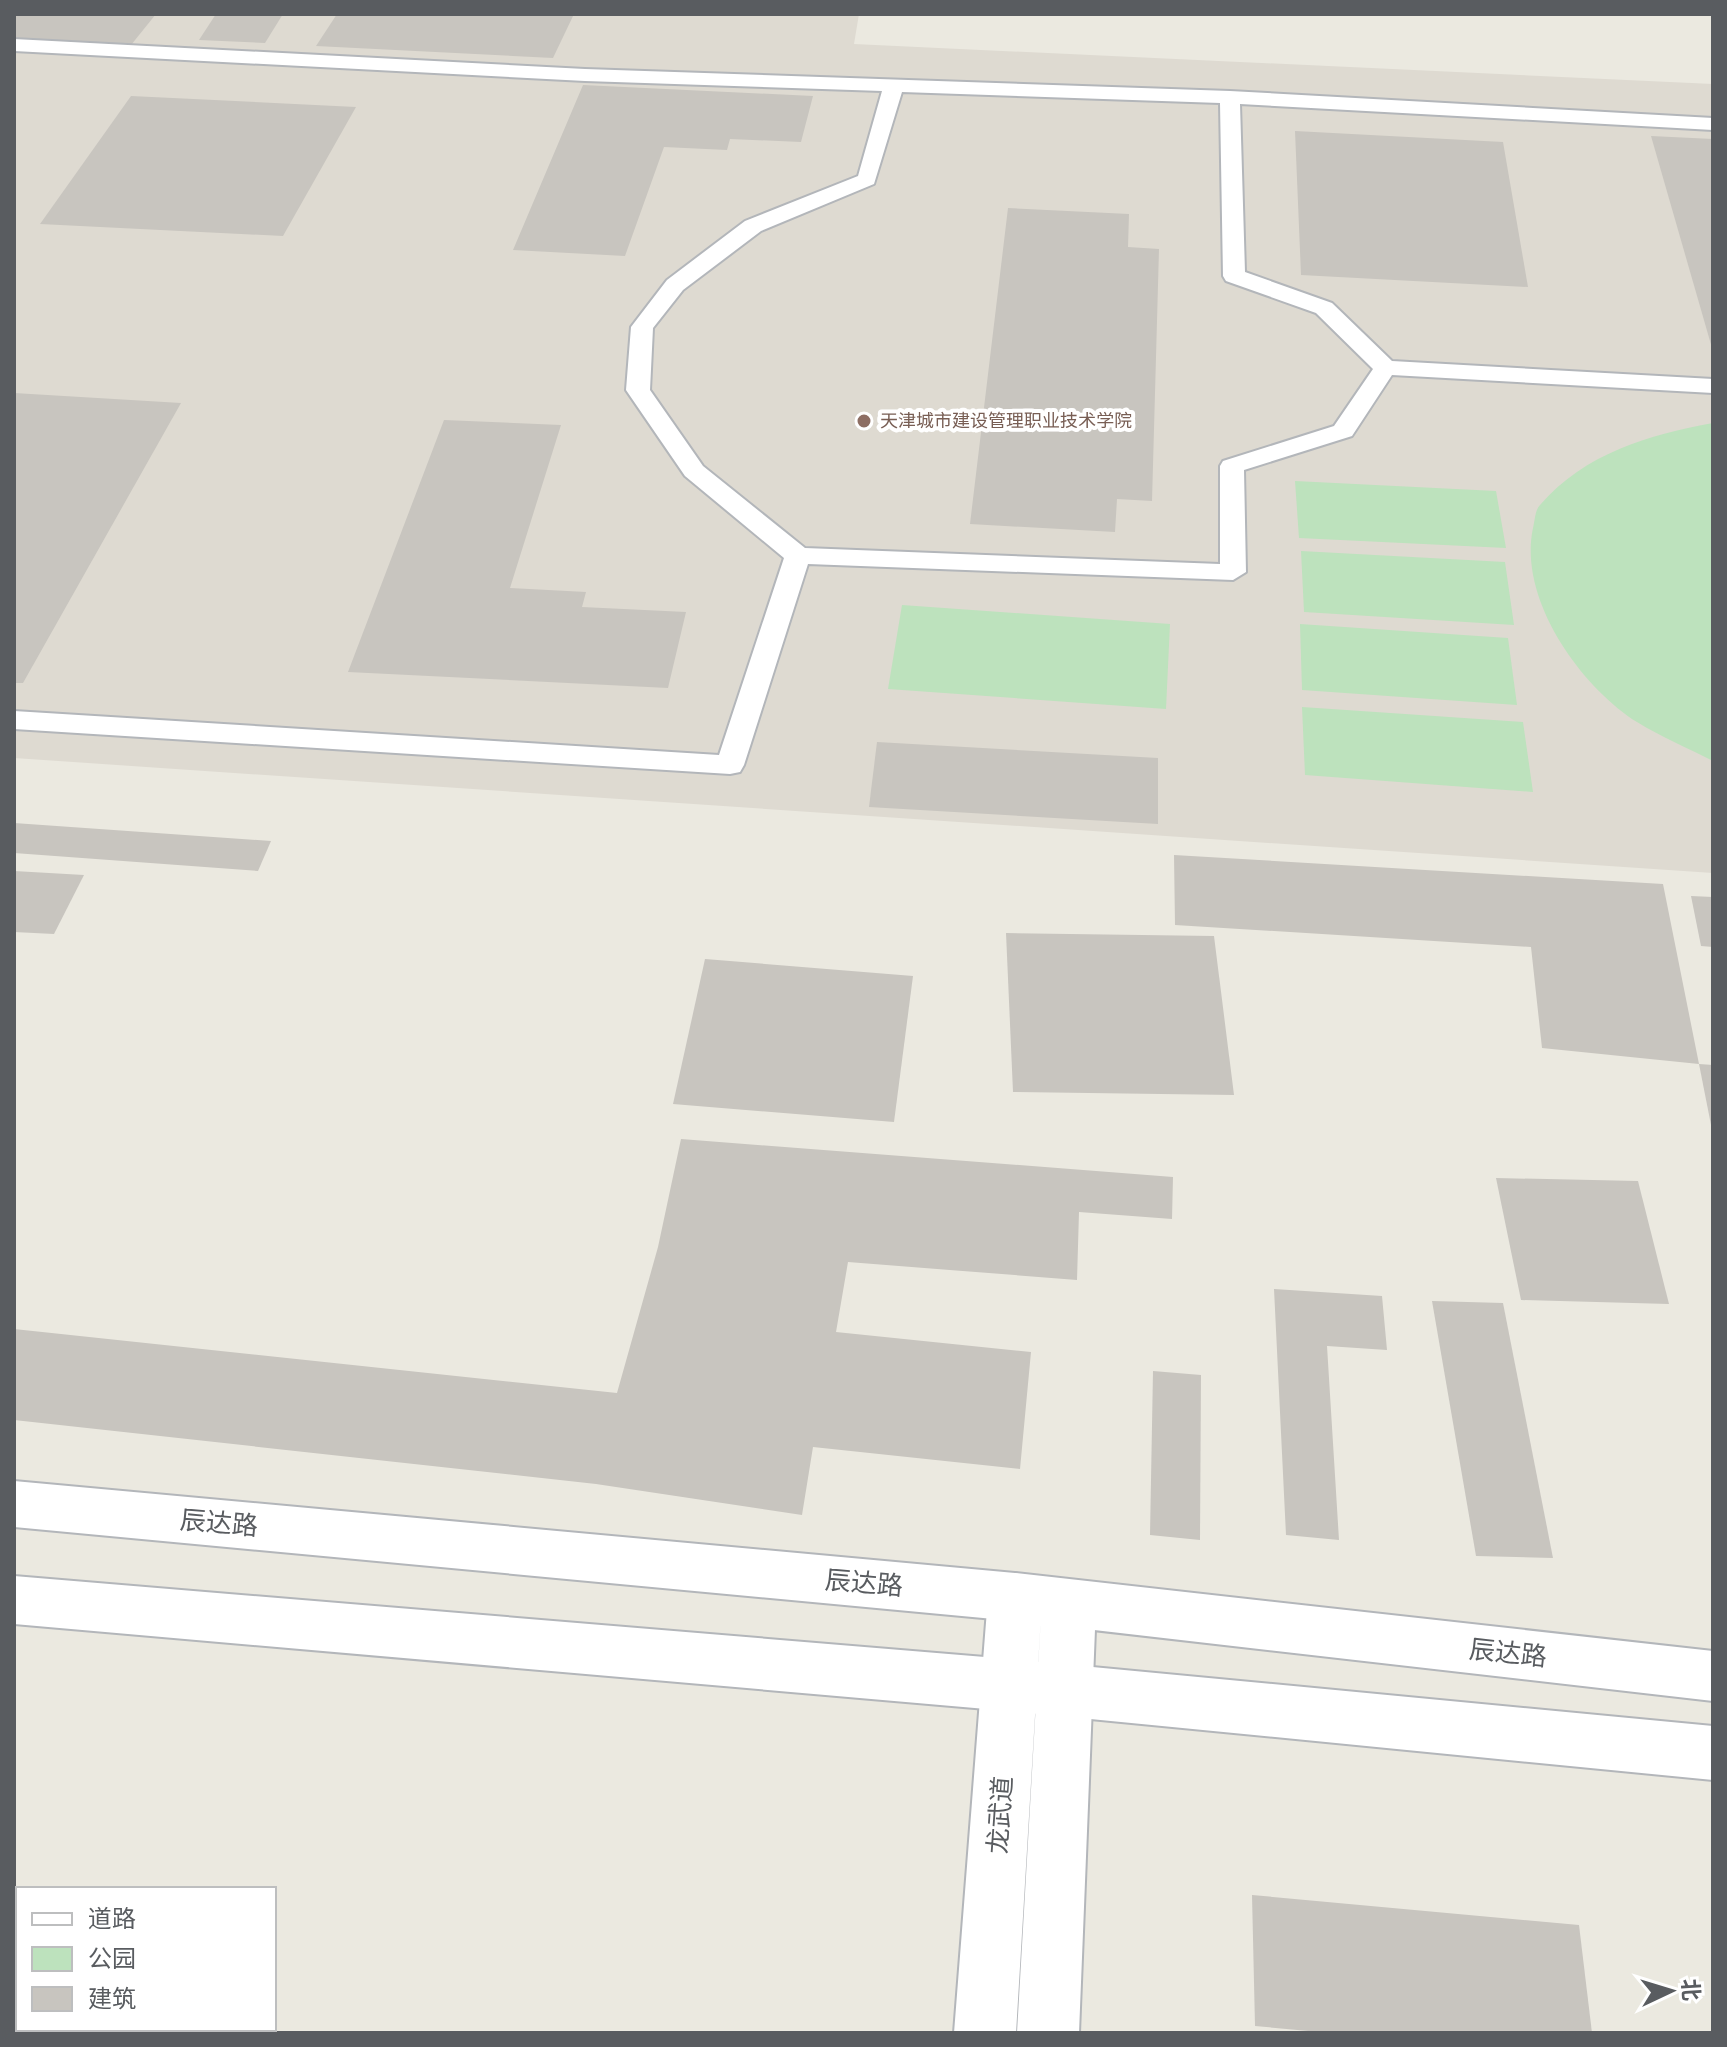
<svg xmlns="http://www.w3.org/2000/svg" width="1727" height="2047" viewBox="0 0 1727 2047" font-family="Rubik,'Noto Sans SC',sans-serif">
	<rect width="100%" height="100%" fill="#ebe9e0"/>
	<!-- education -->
	<path fill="#dedad1" d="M 14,14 L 859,14 L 854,44 L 1713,84 L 1713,873 L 14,758 Z"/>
	<!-- green -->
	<g fill="#bde2bd">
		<path d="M 1713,423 L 1713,761 C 1688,748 1661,737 1637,722 C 1579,685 1518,598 1533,528 C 1535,520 1535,510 1540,505 C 1585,453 1649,435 1713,423 Z"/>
		<path d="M 1295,481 L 1496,491 L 1506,548 L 1299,538 Z"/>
		<path d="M 1301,551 L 1505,562 L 1514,625 L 1304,612 Z"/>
		<path d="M 902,605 L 1170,624 L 1166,709 L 888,689 Z"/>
		<path d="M 1300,624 L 1508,638 L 1517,705 L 1302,690 Z"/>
		<path d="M 1302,707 L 1523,722 L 1533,792 L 1305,775 Z"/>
	</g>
	<!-- building -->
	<g fill="#c8c5bf">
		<path d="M 14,14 L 156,14 L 131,45 L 14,38 Z"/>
		<path d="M 216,14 L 283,14 L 265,43 L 199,40 Z"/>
		<path d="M 337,14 L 574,14 L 553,58 L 316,46 Z"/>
		<path d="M 583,85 L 813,96 L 801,142 L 730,139 L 727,150 L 664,147 L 625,256 L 513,250 Z"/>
		<path d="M 131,96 L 356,107 L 283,236 L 40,224 Z"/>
		<path d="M 1295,131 L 1503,142 L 1528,287 L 1301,275 Z"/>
		<path d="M 1651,136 L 1713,139 L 1713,347 L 1712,348 Z"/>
		<path d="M 1008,208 L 1129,214 L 1128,247 L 1159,249 L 1152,501 L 1117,499 L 1115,532 L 970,524 Z"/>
		<path d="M 14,393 L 181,403 L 23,683 L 14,683 Z"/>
		<path d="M 444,420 L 561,425 L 510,588 L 586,592 L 582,607 L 686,612 L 668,688 L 348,672 Z"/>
		<path d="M 877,742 L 1158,758 L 1158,824 L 869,807 Z"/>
		<path d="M 14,823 L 271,841 L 258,871 L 14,853 Z"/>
		<path d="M 1174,855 L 1663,884 L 1699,1064 L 1542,1048 L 1531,947 L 1175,925 Z"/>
		<path d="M 14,871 L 84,875 L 54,934 L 14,932 Z"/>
		<path d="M 1691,896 L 1713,897 L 1713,947 L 1701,946 Z"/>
		<path d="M 1006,933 L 1214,936 L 1234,1095 L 1013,1092 Z"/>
		<path d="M 705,959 L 913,976 L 894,1122 L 673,1104 Z"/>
		<path d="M 1699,1064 L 1713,1065 L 1713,1130 L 1712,1130 Z"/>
		<path d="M 681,1139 L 1173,1177 L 1172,1219 L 1079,1212 L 1077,1280 L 848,1262 L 836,1332 L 1031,1352 L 1020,1469 L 813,1447 L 802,1515 L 596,1484 L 14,1420 L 14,1329 L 617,1393 L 658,1247 Z"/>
		<path d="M 1496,1178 L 1638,1181 L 1669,1304 L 1521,1300 Z"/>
		<path d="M 1274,1289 L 1382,1296 L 1387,1350 L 1327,1346 L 1339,1540 L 1286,1535 Z"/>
		<path d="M 1432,1301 L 1503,1303 L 1553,1558 L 1476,1556 Z"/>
		<path d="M 1153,1371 L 1201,1375 L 1200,1540 L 1150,1535 Z"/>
		<path d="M 1252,1895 L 1579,1925 L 1592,2033 L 1330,2033 L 1255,2026 Z"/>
	</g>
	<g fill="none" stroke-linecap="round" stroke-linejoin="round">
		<defs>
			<path id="service" d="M 14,39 L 585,69 L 1230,91 L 1713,118 L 1713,130 L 1240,104 L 1245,272 L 1332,303 L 1392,361 L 1713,379 L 1713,393 L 1392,375 L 1352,436 L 1244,470 L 1246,572 L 1233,580 L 808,564 L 744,765 L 740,772 L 730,774 L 14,729 L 14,711 L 719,755 L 784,558 L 685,476 L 626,390 L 631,327 L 667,280 L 745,221 L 858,176 L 882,91 L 585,81 L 14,51 ZM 902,92 L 1220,103 L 1223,276 L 1226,281 L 1316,313 L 1373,369 L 1334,426 L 1223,461 L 1220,466 L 1220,564 L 805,548 L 703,466 L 650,390 L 653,328 L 683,290 L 761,231 L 874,184 Z"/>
			<path id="minor" d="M 1015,1573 L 1034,1580 L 1042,1604 L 1050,1587 L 1069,1580 L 1088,1587 L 1096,1604 L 1079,2033 L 1017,2033 L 1041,1616 L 1016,2033 L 954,2033 L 988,1597 L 996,1580 Z"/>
			<g id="tertiary">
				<path d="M 14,1481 L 1015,1573 L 1713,1651 L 1713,1701 L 1015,1621 L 14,1527 Z"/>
				<path d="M 14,1576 L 1009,1659 L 1713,1726 L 1713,1780 L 1009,1711 L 14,1624 Z"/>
			</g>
		</defs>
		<!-- service casing -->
		<use href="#service" stroke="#b3b6ba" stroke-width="4"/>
		<!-- minor casing -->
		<use href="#minor" stroke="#b3b6ba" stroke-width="4"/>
		<!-- tertiary casing -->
		<use href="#tertiary" stroke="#b3b6ba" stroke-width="4"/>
		<!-- service -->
		<use href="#service" fill="#fff" fill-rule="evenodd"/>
		<!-- minor -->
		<use href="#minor" fill="#fff" fill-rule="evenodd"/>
		<!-- tertiary -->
		<use href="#tertiary" fill="#fff" fill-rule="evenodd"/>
	</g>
	<!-- markers -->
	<circle fill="#8d6e63" stroke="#fff" stroke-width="3" cx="864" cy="421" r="8"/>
	<g text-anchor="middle" stroke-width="8" stroke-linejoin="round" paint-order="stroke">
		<!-- far-education labels -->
		<g font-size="18" fill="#785e54" stroke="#fff" text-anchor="start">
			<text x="880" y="427">天津城市建设管理职业技术学院</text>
		</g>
		<!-- near-street labels -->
		<g font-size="26" fill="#595c60" stroke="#fff">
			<text transform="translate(219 1523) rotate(5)" y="9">辰达路</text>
			<text transform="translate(864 1583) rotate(5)" y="9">辰达路</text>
			<text transform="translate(1508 1653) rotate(6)" y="9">辰达路</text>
			<text transform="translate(1000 1815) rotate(-86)" y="9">龙武道</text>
		</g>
	</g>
	<!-- border -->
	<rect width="1727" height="2047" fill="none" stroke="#595c60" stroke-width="32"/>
	<!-- legend -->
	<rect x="16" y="1887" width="260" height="144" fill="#ffffff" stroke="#bdbebf" stroke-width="2"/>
	<rect x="32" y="1913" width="40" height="12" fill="#ffffff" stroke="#bdbebf" stroke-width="2"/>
	<text x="88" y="1927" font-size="24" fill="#595c60">道路</text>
	<rect x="32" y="1947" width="40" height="24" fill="#bde2bd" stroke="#bdbebf" stroke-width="2"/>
	<text x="88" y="1967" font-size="24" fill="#595c60">公园</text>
	<rect x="32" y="1987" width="40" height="24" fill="#c8c5bf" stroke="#bdbebf" stroke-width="2"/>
	<text x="88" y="2007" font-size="24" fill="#595c60">建筑</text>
	<!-- north arrow -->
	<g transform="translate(1671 1991) rotate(86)" stroke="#ffffff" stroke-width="6" paint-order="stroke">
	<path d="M0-6L14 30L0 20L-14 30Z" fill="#595c60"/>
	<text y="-12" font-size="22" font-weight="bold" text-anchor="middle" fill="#595c60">北</text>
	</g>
</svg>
